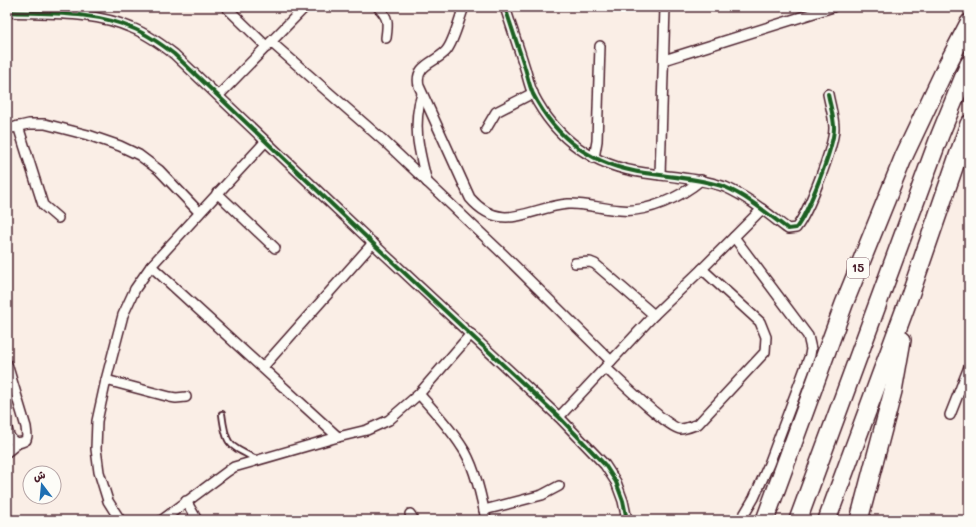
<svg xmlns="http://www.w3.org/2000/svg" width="976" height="527" viewBox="0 0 976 527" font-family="Mali,'Playpen Sans Arabic',sans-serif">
	<rect width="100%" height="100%" fill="#faeee6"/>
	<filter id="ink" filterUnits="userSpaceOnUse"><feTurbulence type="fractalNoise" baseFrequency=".025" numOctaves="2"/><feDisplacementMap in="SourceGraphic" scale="8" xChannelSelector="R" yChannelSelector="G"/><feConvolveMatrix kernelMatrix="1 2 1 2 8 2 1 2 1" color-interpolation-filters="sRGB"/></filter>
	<g filter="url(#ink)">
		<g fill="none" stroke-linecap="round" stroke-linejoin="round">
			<defs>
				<path id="lane" d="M 222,414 C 226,447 229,445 258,460"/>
				<g id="street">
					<path d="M 226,7 L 267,47"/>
					<path d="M 378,7 C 389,18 388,23 386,38"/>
					<path d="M 464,7 C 459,19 454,42 446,51 C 435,63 414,65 419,86 L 470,198 C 502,235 530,207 568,204 C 585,203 603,209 620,210 C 647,213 681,197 701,180"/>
					<path d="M 505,7 C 511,26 518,46 524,65 C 527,74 529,85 533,94 C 556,139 594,166 645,173 C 671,177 699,178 725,187 C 748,197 768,214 788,229 L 796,228 C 808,213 834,147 834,128 C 834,117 830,105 828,94"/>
					<path d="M 7,12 C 48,14 94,11 132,28 C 147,34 161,44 174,54 L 381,251 L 559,417 L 605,465 L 616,482 L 623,501 L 627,520"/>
					<path d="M 271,42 L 384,141 L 504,255 L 611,361"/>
					<path d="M 664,60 L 833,7"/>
					<path d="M 422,94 C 412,125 419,151 427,182"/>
					<path d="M 219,95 L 305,7"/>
					<path d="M 18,126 L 43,205 L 58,218"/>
					<path d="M 7,129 L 29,124 L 45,124 L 88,135 L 120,146 L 139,155 L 159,170 L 199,212"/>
					<path d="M 486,129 L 496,112 L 533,93"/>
					<path d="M 594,158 L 597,141 L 600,46"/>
					<path d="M 660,175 L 665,7"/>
					<path d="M 217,193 L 275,248"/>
					<path d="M 734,237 L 808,336 L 811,349 L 810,355 L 769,464 L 754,498 L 741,520"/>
					<path d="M 575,263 L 590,262 L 595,264 L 654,315"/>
					<path d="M 151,266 L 338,437"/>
					<path d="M 7,364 L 26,427 L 27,436 L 26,440 C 15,447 9,439 7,428"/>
					<path d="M 263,367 L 373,243"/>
					<path d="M 606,368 C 618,379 667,427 680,429 C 686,429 692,426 698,424 L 765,352 L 766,337 L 760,322 L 702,269"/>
					<path d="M 106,380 L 170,397 L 176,398 L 186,397"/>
					<path d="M 419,394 C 434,411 450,428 462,447 C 474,464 482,499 486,520"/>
					<path d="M 950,415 L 969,367"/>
					<path d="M 559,417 L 654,315 L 702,269 L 762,209"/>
					<path d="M 7,452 L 18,443"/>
					<path d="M 186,501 L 197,520"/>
					<path d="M 484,510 L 542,495 L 559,486"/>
					<path d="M 410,514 L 414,520"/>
					<path d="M 120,520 L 108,501 L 99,472 L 96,449 L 97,421 L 106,380 L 123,315 L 135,289 L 151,266 L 265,142"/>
					<path d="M 162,520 L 228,471 L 234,467 L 338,437 L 367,430 L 389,420 L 419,394 L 471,334"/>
				</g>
				<g id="highway">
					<path d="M 765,520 L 844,304 L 904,156 L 946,67 L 969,23"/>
					<path d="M 798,520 L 940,135 L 969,64"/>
					<path d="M 827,520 L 909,298 L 969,124"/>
					<path d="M 859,520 L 893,391 L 902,340"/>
				</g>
			</defs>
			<!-- lane casing -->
			<use href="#lane" stroke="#4a1f2b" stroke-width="8"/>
			<!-- street casing -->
			<use href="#street" stroke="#4a1f2b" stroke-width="12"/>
			<!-- highway casing -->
			<use href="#highway" stroke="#4a1f2b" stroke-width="20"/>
			<!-- lane -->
			<use href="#lane" stroke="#fdfcf7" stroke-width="4.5"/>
			<!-- street -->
			<use href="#street" stroke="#fdfcf7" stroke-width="9"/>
			<!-- highway -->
			<use href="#highway" stroke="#fdfcf7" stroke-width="17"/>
			<defs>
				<g id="cycleway">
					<path d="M 505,7 C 511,26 518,46 524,65 C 527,74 529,85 533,94 C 556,139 594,166 645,173 C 671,177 699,178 725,187 C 748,197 768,214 788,229 L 796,228 C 808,213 834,147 834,128 C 834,117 830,105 828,94"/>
					<path d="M 7,12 C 48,14 94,11 132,28 C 147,34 161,44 174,54 L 381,251 L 559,417 L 605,465 L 616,482 L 623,501 L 627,520"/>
				</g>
			</defs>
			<!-- cycleway casing -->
			<use href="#cycleway" stroke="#fdfcf7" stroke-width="6"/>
			<!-- cycleway -->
			<use href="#cycleway" stroke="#1b5e20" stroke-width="4"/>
		</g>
	</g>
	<g text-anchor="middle" stroke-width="4" stroke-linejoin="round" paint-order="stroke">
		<!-- shield labels -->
		<rect fill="#fdfcf7" stroke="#806168" stroke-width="1" x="847" y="258" width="22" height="20" rx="3"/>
		<g font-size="12" font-weight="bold" fill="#4a1f2b">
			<text x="858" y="272">15</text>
		</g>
	</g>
	<!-- margin -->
	<rect width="976" height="527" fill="none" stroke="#fdfcf7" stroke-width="24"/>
	<rect x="12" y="12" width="952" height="503" fill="none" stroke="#4a1f2b" stroke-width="1.5" filter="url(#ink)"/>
	<!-- north arrow -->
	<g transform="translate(42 485) rotate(344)"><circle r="19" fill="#fdfcf7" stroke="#b5a4a5"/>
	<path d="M0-3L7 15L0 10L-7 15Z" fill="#1f6fb2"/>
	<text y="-6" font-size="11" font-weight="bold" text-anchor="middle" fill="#4a1f2b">ش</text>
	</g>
</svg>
